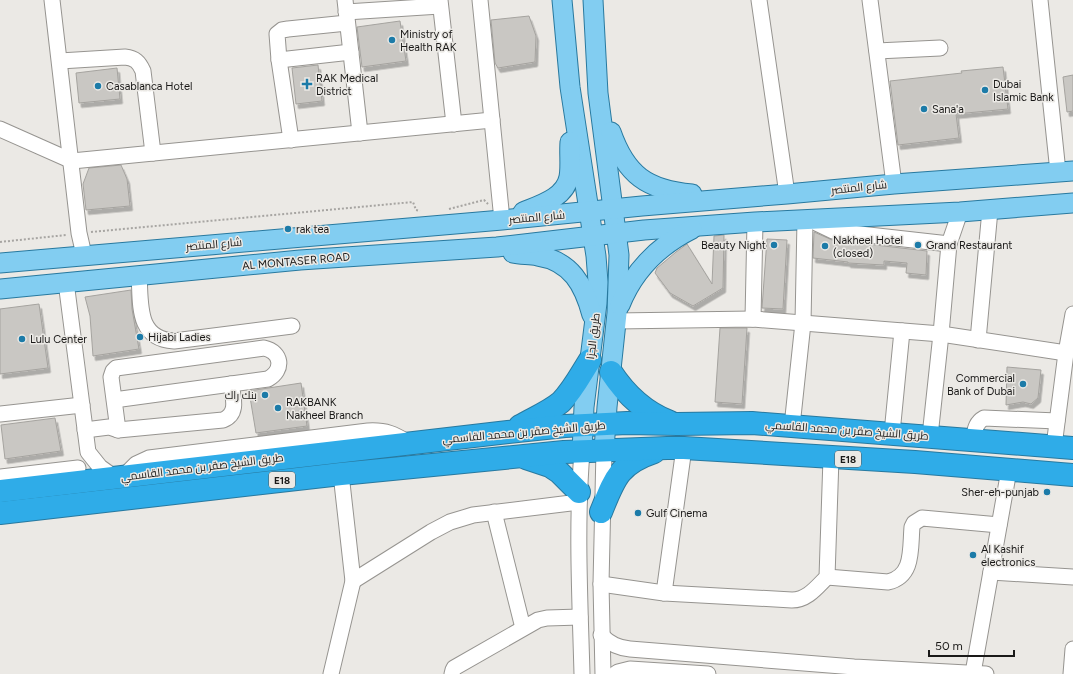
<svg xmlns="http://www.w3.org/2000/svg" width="1073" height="674" viewBox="0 0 1073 674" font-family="Figtree,Cairo,sans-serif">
	<defs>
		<filter id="shadow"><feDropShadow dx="2.5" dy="4.5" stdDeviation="0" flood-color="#0004"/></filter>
	</defs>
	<rect width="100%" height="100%" fill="#ebe9e5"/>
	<!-- building -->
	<g fill="#c9c7c3" stroke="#a5a39f" filter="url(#shadow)">
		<path d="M 529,16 L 536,36 L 535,62 L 498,68 L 495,63 L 491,20 Z"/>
		<path d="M 400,21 L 406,61 L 362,67 L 357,27 Z"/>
		<path d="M 318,65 L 322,101 L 296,104 L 292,68 Z"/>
		<path d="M 1003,67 L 1008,109 L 956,114 L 959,138 L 898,145 L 890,81 L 962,73 L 961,71 Z"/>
		<path d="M 117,68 L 120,99 L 79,103 L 76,73 Z"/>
		<path d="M 1073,75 L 1073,111 L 1067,112 L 1063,77 Z"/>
		<path d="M 121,165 L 127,179 L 130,206 L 86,210 L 83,184 L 89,168 Z"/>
		<path d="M 814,232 L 832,240 L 927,251 L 926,275 L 906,273 L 907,263 L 884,261 L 884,265 L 848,263 L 848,262 L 813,258 Z"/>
		<path d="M 724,235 L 723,288 L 693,306 L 670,293 L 655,273 L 657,268 L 676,252 L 687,244 L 712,284 L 714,236 Z"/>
		<path d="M 767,239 L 787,240 L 783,309 L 762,308 Z"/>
		<path d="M 131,290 L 132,309 L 139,349 L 93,356 L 90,316 L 85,297 Z"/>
		<path d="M 39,304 L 48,368 L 0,374 L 0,309 Z"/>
		<path d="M 720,328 L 747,328 L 742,404 L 715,402 Z"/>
		<path d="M 1007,367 L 1041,370 L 1038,398 L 1031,404 L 1023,402 L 1006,405 Z"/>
		<path d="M 301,383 L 307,426 L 256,433 L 249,391 Z"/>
		<path d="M 55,418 L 61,451 L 5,459 L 1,425 Z"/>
	</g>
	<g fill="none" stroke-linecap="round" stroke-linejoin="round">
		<defs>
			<g id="minor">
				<path d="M 52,0 L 79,233 L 84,255"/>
				<path d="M 345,0 L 360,133"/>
				<path d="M 440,0 L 454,124"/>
				<path d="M 480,0 L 502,220"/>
				<path d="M 759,0 L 787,194"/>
				<path d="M 870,0 L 894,184"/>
				<path d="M 1040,0 L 1058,172"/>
				<path d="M 346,12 L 440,6"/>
				<path d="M 877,51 L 940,48"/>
				<path d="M 279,60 L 351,52"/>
				<path d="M 60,61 L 125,57 C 135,58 139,62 143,71 L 153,153"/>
				<path d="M 0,129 L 72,161 L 492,120"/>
				<path d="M 291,140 L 279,60 L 277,34 L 282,30 L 288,29 L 347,23"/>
				<path d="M 810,220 L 833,231 L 949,244"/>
				<path d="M 139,275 C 141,303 136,339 174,341 L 292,326"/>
				<path d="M 66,282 L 88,452 L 100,467 L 114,477"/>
				<path d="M 753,319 L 755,222"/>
				<path d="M 616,321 L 753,319 L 941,334 L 1066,353"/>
				<path d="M 978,340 L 990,210"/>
				<path d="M 114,400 L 268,379 C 284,370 282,352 264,348 L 116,368 L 113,371 L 111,377 L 118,430"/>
				<path d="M 0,414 L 82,405"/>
				<path d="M 792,426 L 803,323 L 805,220"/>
				<path d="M 85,430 L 109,427 L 118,430 L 223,420 C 239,414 233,397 231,384"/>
				<path d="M 892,433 L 902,331"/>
				<path d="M 930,436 L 941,334 L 949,244 L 960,212"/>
				<path d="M 973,440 C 975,431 975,423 984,418 L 1057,421"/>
				<path d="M 1054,446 L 1066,353 L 1073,314"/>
				<path d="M 124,476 L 136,464 L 149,458 L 368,431 C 386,430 394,434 409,443"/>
				<path d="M 0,477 L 78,468"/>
				<path d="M 494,512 L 523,628"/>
				<path d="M 991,572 L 1073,577"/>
				<path d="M 827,577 L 888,582 C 914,576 910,549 912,527 L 914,523 L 922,518 L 999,525"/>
				<path d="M 353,581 L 431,532 L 450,522 L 473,515 L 579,502"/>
				<path d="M 601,584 L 664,593 L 792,600 C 807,600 816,588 827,577 L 831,458"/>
				<path d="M 664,593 L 684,448"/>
				<path d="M 601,635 C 610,644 618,648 630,649 L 854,667 L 986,674"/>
				<path d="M 973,673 L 1009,470"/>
				<path d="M 331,674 L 353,581 L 341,474"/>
				<path d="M 452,674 L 453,670 L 454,668 L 538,620 L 547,618 L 580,617"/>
				<path d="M 582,674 C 580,600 576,525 582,452"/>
				<path d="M 603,674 L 601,584 L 604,450"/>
				<path d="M 615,674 L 618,672 L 630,669 L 708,674"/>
				<path d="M 1071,674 L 1073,649"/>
			</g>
			<g id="major">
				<path d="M 562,0 L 570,87 L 596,256 L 598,282 L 597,303 L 584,407 L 582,452"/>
				<path d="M 593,0 L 598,93 L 619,255 L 617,313 L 607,407 L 604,450"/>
				<path d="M 611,132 C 626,175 647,190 692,194"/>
				<path d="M 523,212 C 540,205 565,198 569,177 C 571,166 569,154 570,142"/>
				<path d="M 513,253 C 521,255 530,254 538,256 C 571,261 584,285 592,315"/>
				<path d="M 0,263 L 502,220 L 642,206 L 787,194 L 894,184 L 1073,171"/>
				<path d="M 0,289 L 300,260 L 497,247 L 644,230 L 755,222 L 960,212 L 1073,203"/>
				<path d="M 620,305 C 634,270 660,245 692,229"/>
			</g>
			<g id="highway">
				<path d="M 611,372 C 626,395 644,412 670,422"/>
				<path d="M 520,426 C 534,418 549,412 561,402 C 573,390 581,374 590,360"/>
				<path d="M 526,458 L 550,466 L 559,472 L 579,492"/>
				<path d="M 0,491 L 508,432 L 565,426 L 627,423 L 677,424 L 752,423 L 1073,448"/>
				<path d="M 601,512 C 614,480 618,464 654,452"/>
				<path d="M 0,513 L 341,474 L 564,452 L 667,448 L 684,448 L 915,462 L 1073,475"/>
			</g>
		</defs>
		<!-- minor casing -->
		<use href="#minor" stroke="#969490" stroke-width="17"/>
		<!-- major casing -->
		<use href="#major" stroke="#28799f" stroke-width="21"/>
		<!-- highway casing -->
		<use href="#highway" stroke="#28799f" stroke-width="24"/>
		<!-- path -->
		<g stroke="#a7a5a2" stroke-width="2" stroke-dasharray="2 2" stroke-linecap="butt">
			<path d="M 449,209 L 484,200 L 488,204"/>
			<path d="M 91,232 L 413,202 L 416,210 L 420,211"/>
			<path d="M 0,242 L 66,235"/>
		</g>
		<!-- minor -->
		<use href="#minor" stroke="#fff" stroke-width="15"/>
		<!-- major -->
		<use href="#major" stroke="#82cdf1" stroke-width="19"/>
		<!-- highway -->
		<use href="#highway" stroke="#2face8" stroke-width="22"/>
	</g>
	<!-- markers -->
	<g fill="#1c7ba8" stroke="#ebe9e5" stroke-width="1.5">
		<circle cx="392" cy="40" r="4"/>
		<path d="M305 78h4v4h4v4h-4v4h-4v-4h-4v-4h4z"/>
		<circle cx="98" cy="86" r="4"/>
		<circle cx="985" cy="90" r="4"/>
		<circle cx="924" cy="109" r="4"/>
		<circle cx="288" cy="229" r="4"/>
		<circle cx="774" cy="245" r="4"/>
		<circle cx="918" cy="245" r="4"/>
		<circle cx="825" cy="246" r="4"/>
		<circle cx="140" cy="337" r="4"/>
		<circle cx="22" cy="339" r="4"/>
		<circle cx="1023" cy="384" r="4"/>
		<circle cx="265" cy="395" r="4"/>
		<circle cx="278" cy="408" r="4"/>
		<circle cx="1047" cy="492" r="4"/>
		<circle cx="638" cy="513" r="4"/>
		<circle cx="973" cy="555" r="4"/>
	</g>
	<g text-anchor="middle" stroke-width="3" stroke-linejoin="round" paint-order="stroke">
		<!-- shield labels -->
		<g fill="#ebe9e5" stroke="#595756" stroke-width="1">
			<rect x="835" y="451" width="26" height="16" rx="3"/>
			<rect x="269" y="472" width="26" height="16" rx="3"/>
		</g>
		<g font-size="10" font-weight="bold" fill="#1a1918">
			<text x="848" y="463">E18</text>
			<text x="282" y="484">E18</text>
		</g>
		<!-- poi labels -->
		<g font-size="11" fill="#1a1918" stroke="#ebe9e5" text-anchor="start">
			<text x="400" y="38">Ministry of<tspan x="400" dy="13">Health RAK</tspan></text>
			<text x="316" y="82">RAK Medical<tspan x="316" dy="13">District</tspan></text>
			<text x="993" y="88">Dubai<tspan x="993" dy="13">Islamic Bank</tspan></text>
			<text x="106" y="90">Casablanca Hotel</text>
			<text x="932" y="113">Sana'a</text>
			<text x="296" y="233">rak tea</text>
			<text x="833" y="244">Nakheel Hotel<tspan x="833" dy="13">(closed)</tspan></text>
			<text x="766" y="249" text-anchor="end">Beauty Night</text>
			<text x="926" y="249">Grand Restaurant</text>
			<text x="148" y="341">Hijabi Ladies</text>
			<text x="30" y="343">Lulu Center</text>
			<text x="1015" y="382" text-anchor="end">Commercial<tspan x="1015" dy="13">Bank of Dubai</tspan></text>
			<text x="257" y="399" text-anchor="end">بنك راك</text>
			<text x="286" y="406">RAKBANK<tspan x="286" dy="13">Nakheel Branch</tspan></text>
			<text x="1039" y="496" text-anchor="end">Sher-eh-punjab</text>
			<text x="646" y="517">Gulf Cinema</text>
			<text x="981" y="553">Al Kashif<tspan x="981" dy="13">electronics</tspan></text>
		</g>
		<!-- street labels -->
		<g font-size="11" fill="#1a1918" stroke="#ebe9e5">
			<text transform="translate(859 187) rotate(-6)" y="4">شارع المنتصر</text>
			<text transform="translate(537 217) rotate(-5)" y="4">شارع المنتصر</text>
			<text transform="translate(214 244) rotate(-5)" y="4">شارع المنتصر</text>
			<text transform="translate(296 261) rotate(-5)" y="4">AL MONTASER ROAD</text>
			<text transform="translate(593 336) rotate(-83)" y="4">طريق الجزا</text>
			<text transform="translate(847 430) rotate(4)" y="4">طريق الشيخ صقر بن محمد القاسمي</text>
			<text transform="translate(524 432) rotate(-5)" y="4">طريق الشيخ صقر بن محمد القاسمي</text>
			<text transform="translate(202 467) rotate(-7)" y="4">طريق الشيخ صقر بن محمد القاسمي</text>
		</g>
	</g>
	<!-- scale -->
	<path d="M929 650v6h85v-6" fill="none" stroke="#1a1918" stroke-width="2"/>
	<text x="935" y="650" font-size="12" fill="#1a1918" stroke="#ebe9e5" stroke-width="3" paint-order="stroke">50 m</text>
</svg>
